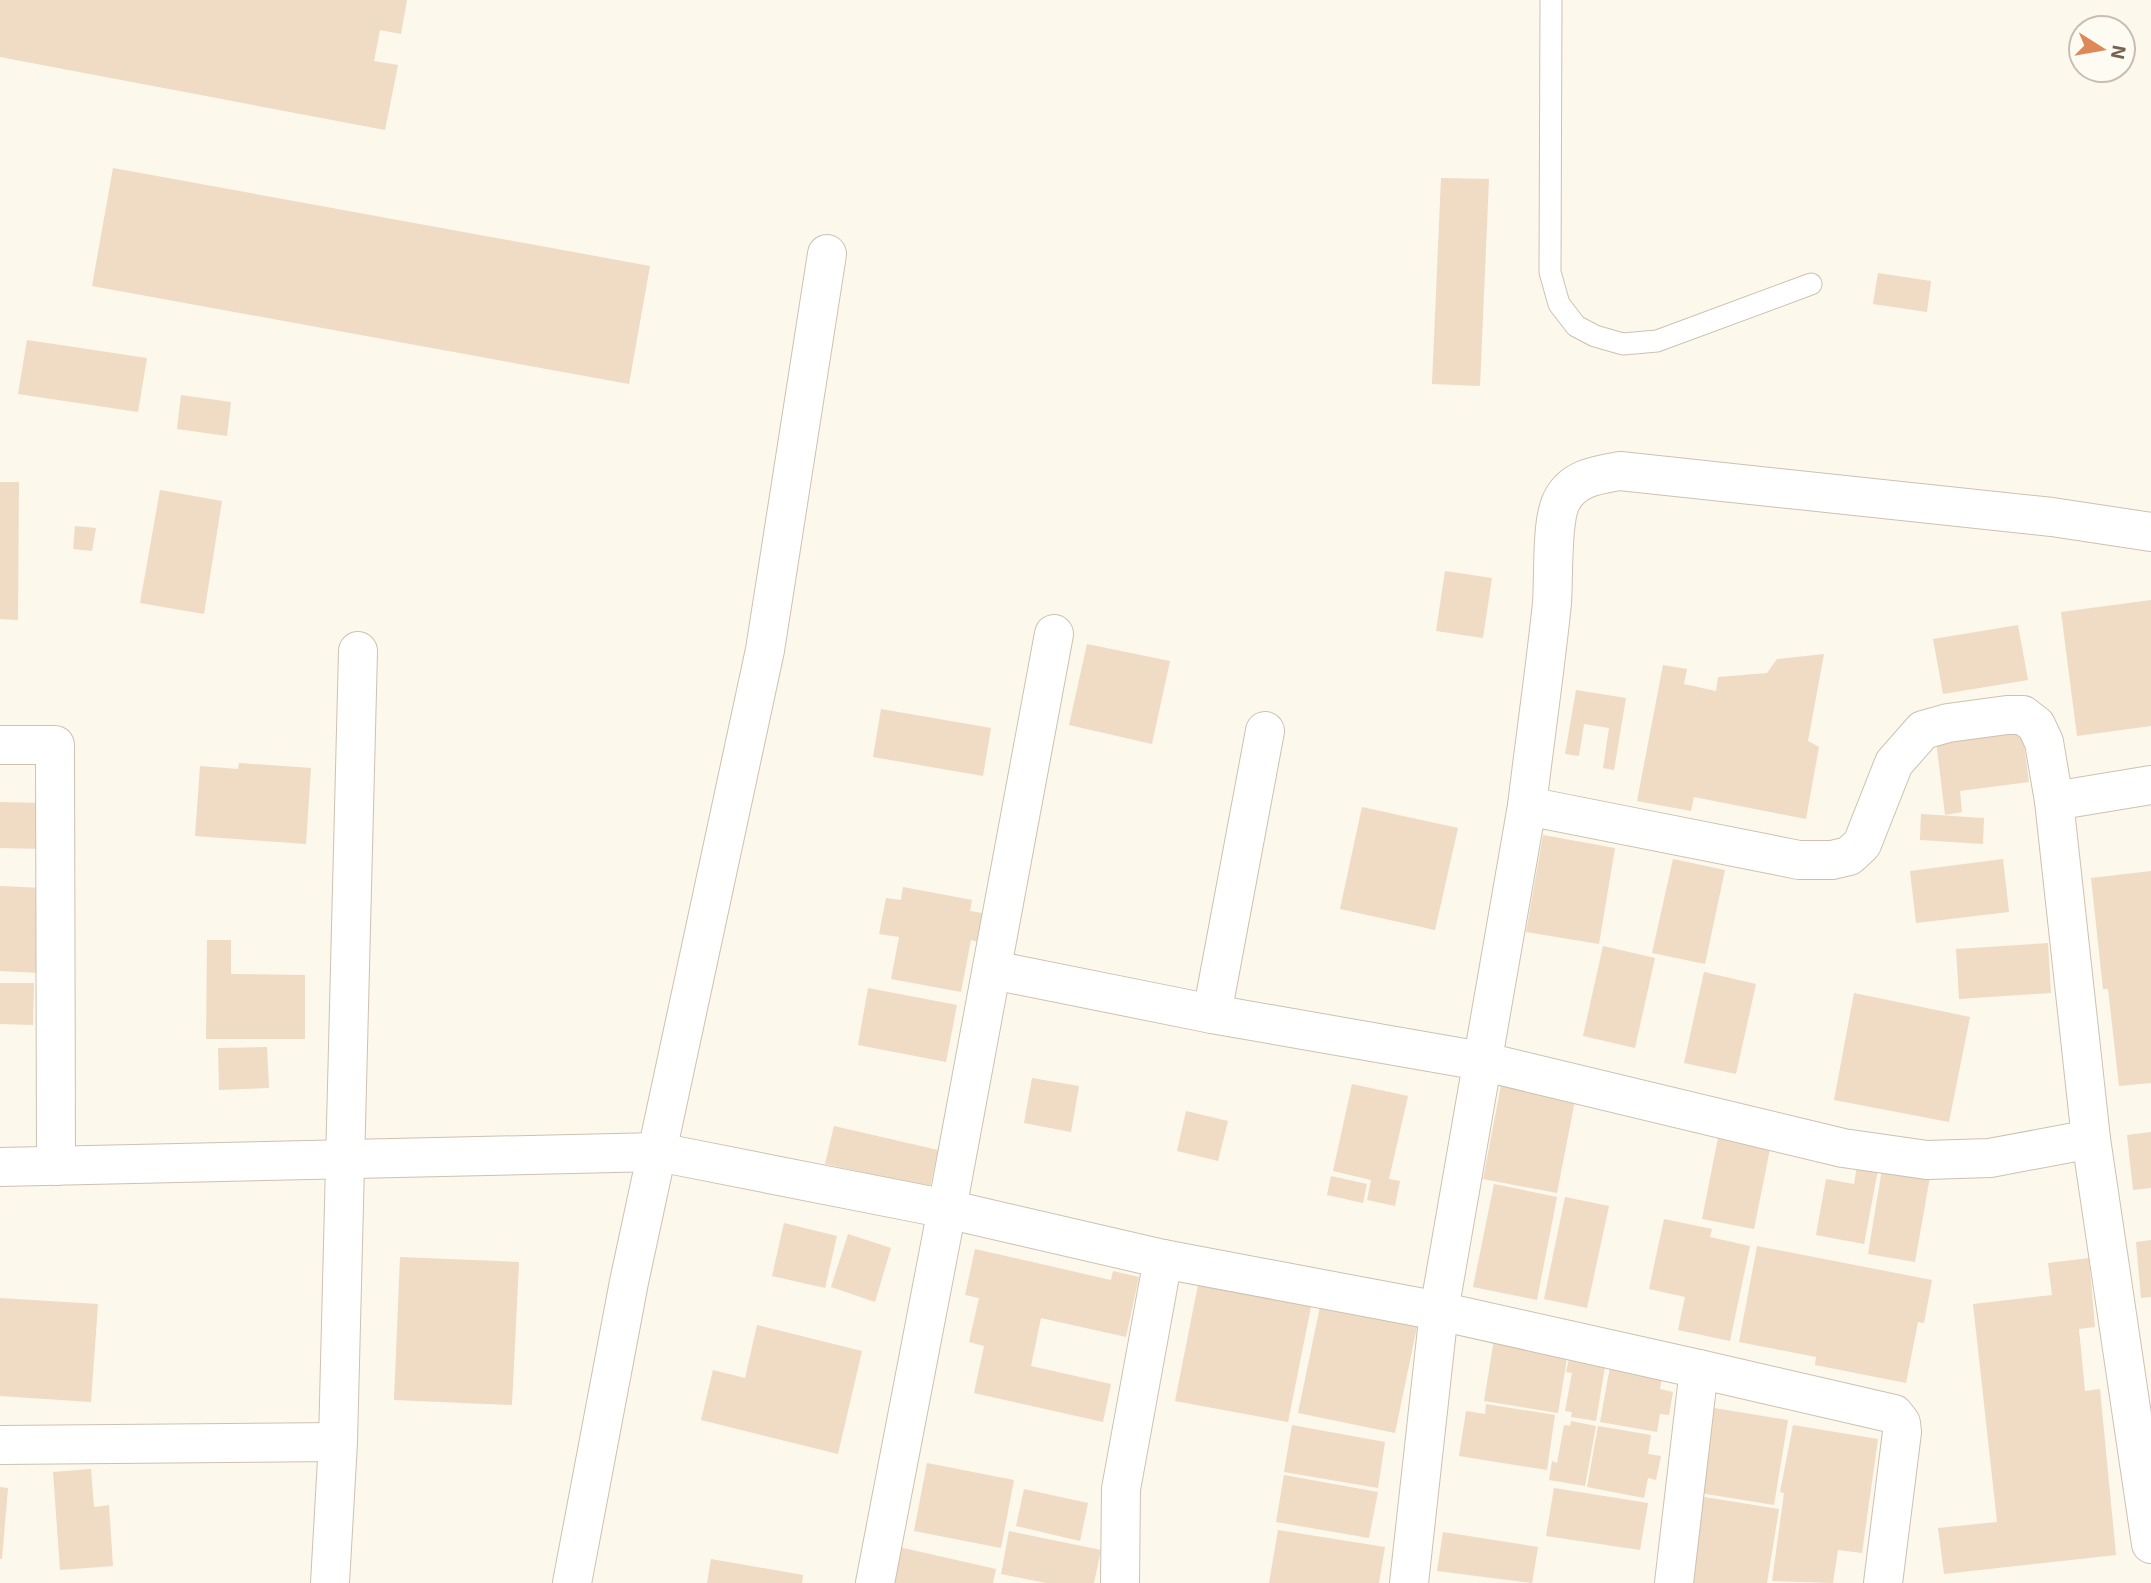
<svg xmlns="http://www.w3.org/2000/svg" width="2151" height="1583" viewBox="0 0 2151 1583" font-family="'Exo 2',sans-serif">
	<rect width="100%" height="100%" fill="#fcf8ec"/>
	<!-- building -->
	<g fill="#f0dbc5">
		<path d="M 0,0 L 407,0 L 401,34 L 380,30 L 374,61 L 398,65 L 385,130 L 0,57 Z"/>
		<path d="M 113,168 L 650,266 L 629,384 L 92,286 Z"/>
		<path d="M 1441,178 L 1489,179 L 1480,386 L 1432,384 Z"/>
		<path d="M 1878,273 L 1931,281 L 1927,312 L 1873,304 Z"/>
		<path d="M 27,340 L 147,358 L 138,412 L 18,394 Z"/>
		<path d="M 181,395 L 231,402 L 227,436 L 177,429 Z"/>
		<path d="M 0,482 L 19,482 L 18,620 L 0,619 Z"/>
		<path d="M 160,490 L 222,501 L 204,614 L 140,603 Z"/>
		<path d="M 75,526 L 96,528 L 92,551 L 73,549 Z"/>
		<path d="M 1445,571 L 1492,578 L 1483,638 L 1436,631 Z"/>
		<path d="M 2151,600 L 2151,726 L 2077,736 L 2061,612 Z"/>
		<path d="M 2018,625 L 2028,680 L 1943,694 L 1933,639 Z"/>
		<path d="M 1087,644 L 1170,661 L 1152,744 L 1069,725 Z"/>
		<path d="M 1824,654 L 1808,741 L 1819,747 L 1806,819 L 1694,797 L 1691,811 L 1637,801 L 1663,665 L 1687,669 L 1684,684 L 1716,691 L 1718,677 L 1767,673 L 1777,659 Z"/>
		<path d="M 1576,690 L 1626,698 L 1614,770 L 1603,768 L 1609,728 L 1584,724 L 1579,756 L 1565,754 Z"/>
		<path d="M 881,709 L 991,728 L 983,776 L 873,757 Z"/>
		<path d="M 2022,730 L 2029,782 L 1960,791 L 1962,812 L 1945,815 L 1936,740 Z"/>
		<path d="M 239,763 L 311,768 L 306,844 L 195,836 L 200,766 L 238,769 Z"/>
		<path d="M 0,802 L 47,803 L 45,849 L 0,848 Z"/>
		<path d="M 1362,807 L 1458,828 L 1435,930 L 1340,909 Z"/>
		<path d="M 1921,814 L 1984,818 L 1983,844 L 1920,840 Z"/>
		<path d="M 1543,835 L 1615,848 L 1599,944 L 1526,932 Z"/>
		<path d="M 1673,859 L 1725,870 L 1705,964 L 1652,953 Z"/>
		<path d="M 2003,859 L 2009,912 L 1916,923 L 1910,871 Z"/>
		<path d="M 2151,871 L 2151,1083 L 2119,1086 L 2108,989 L 2103,989 L 2091,878 Z"/>
		<path d="M 0,886 L 44,888 L 39,973 L 0,971 Z"/>
		<path d="M 903,887 L 972,900 L 970,911 L 989,914 L 983,943 L 971,940 L 961,992 L 891,979 L 899,937 L 879,934 L 886,898 L 901,900 Z"/>
		<path d="M 207,940 L 231,940 L 231,974 L 305,975 L 305,1039 L 206,1039 Z"/>
		<path d="M 2048,943 L 2051,993 L 1959,999 L 1956,949 Z"/>
		<path d="M 1603,946 L 1655,958 L 1635,1048 L 1583,1036 Z"/>
		<path d="M 1704,972 L 1756,984 L 1736,1074 L 1684,1063 Z"/>
		<path d="M 0,983 L 34,983 L 33,1025 L 0,1024 Z"/>
		<path d="M 868,988 L 957,1005 L 946,1062 L 858,1045 Z"/>
		<path d="M 1854,993 L 1970,1017 L 1949,1122 L 1834,1100 Z"/>
		<path d="M 267,1047 L 269,1088 L 219,1090 L 218,1048 Z"/>
		<path d="M 1032,1078 L 1079,1086 L 1071,1132 L 1024,1123 Z"/>
		<path d="M 1502,1080 L 1576,1095 L 1557,1193 L 1483,1179 Z"/>
		<path d="M 1352,1084 L 1408,1096 L 1389,1179 L 1400,1181 L 1395,1206 L 1367,1200 L 1371,1180 L 1333,1171 Z"/>
		<path d="M 1186,1111 L 1228,1121 L 1218,1161 L 1177,1151 Z"/>
		<path d="M 834,1126 L 938,1150 L 930,1187 L 825,1164 Z"/>
		<path d="M 2151,1132 L 2151,1188 L 2133,1190 L 2127,1135 Z"/>
		<path d="M 1718,1138 L 1770,1149 L 1754,1229 L 1702,1219 Z"/>
		<path d="M 1883,1163 L 1931,1171 L 1915,1262 L 1868,1254 Z"/>
		<path d="M 1857,1166 L 1878,1170 L 1864,1244 L 1816,1235 L 1826,1179 L 1854,1184 Z"/>
		<path d="M 1331,1176 L 1367,1184 L 1363,1203 L 1327,1195 Z"/>
		<path d="M 1494,1184 L 1557,1197 L 1537,1300 L 1473,1287 Z"/>
		<path d="M 1565,1197 L 1609,1206 L 1587,1308 L 1544,1299 Z"/>
		<path d="M 1664,1219 L 1712,1229 L 1710,1237 L 1750,1246 L 1730,1341 L 1678,1330 L 1685,1297 L 1649,1289 Z"/>
		<path d="M 784,1223 L 837,1236 L 825,1288 L 772,1276 Z"/>
		<path d="M 848,1234 L 891,1248 L 875,1302 L 831,1287 Z"/>
		<path d="M 2151,1240 L 2151,1297 L 2141,1298 L 2136,1242 Z"/>
		<path d="M 1757,1246 L 1932,1280 L 1924,1323 L 1918,1322 L 1906,1383 L 1815,1365 L 1816,1357 L 1739,1342 Z"/>
		<path d="M 975,1249 L 1111,1280 L 1113,1271 L 1139,1277 L 1126,1337 L 1041,1318 L 1031,1366 L 1111,1384 L 1103,1422 L 974,1393 L 984,1346 L 969,1342 L 979,1298 L 965,1295 Z"/>
		<path d="M 400,1257 L 519,1262 L 512,1405 L 394,1400 Z"/>
		<path d="M 2089,1258 L 2095,1327 L 2079,1329 L 2085,1391 L 2100,1389 L 2116,1555 L 1944,1574 L 1938,1528 L 1997,1522 L 1973,1304 L 2052,1295 L 2048,1263 Z"/>
		<path d="M 1199,1280 L 1312,1302 L 1288,1422 L 1175,1401 Z"/>
		<path d="M 0,1298 L 98,1304 L 91,1402 L 0,1396 Z"/>
		<path d="M 1321,1302 L 1418,1322 L 1395,1433 L 1298,1413 Z"/>
		<path d="M 757,1325 L 862,1351 L 838,1454 L 701,1420 L 713,1370 L 745,1378 Z"/>
		<path d="M 1494,1339 L 1568,1352 L 1558,1413 L 1484,1401 Z"/>
		<path d="M 1570,1354 L 1606,1361 L 1596,1421 L 1571,1417 L 1572,1412 L 1565,1411 L 1572,1373 L 1566,1372 Z"/>
		<path d="M 1611,1361 L 1663,1370 L 1660,1389 L 1673,1392 L 1669,1415 L 1660,1414 L 1657,1432 L 1600,1422 Z"/>
		<path d="M 1486,1404 L 1555,1415 L 1547,1470 L 1459,1456 L 1466,1411 L 1485,1414 Z"/>
		<path d="M 1714,1408 L 1788,1420 L 1774,1505 L 1700,1493 Z"/>
		<path d="M 1571,1421 L 1596,1426 L 1585,1486 L 1549,1480 L 1552,1461 L 1557,1463 L 1564,1425 L 1570,1426 Z"/>
		<path d="M 1292,1425 L 1385,1442 L 1378,1488 L 1284,1472 Z"/>
		<path d="M 1793,1425 L 1878,1439 L 1862,1553 L 1838,1550 L 1833,1583 L 1772,1581 L 1784,1493 L 1780,1492 Z"/>
		<path d="M 1598,1426 L 1651,1435 L 1648,1454 L 1661,1456 L 1656,1480 L 1648,1478 L 1644,1498 L 1587,1487 Z"/>
		<path d="M 927,1463 L 1014,1480 L 1001,1548 L 914,1531 Z"/>
		<path d="M 91,1469 L 94,1507 L 109,1505 L 113,1566 L 60,1570 L 53,1472 Z"/>
		<path d="M 1284,1475 L 1378,1492 L 1369,1538 L 1276,1522 Z"/>
		<path d="M 0,1487 L 8,1488 L 2,1559 L 0,1559 Z"/>
		<path d="M 1554,1488 L 1648,1503 L 1640,1550 L 1546,1536 Z"/>
		<path d="M 1024,1489 L 1088,1503 L 1080,1541 L 1016,1526 Z"/>
		<path d="M 1698,1496 L 1779,1509 L 1767,1583 L 1689,1583 Z"/>
		<path d="M 1278,1530 L 1385,1547 L 1379,1583 L 1269,1583 Z"/>
		<path d="M 1009,1531 L 1101,1550 L 1094,1583 L 1046,1583 L 1001,1574 Z"/>
		<path d="M 1443,1532 L 1538,1547 L 1532,1583 L 1437,1571 Z"/>
		<path d="M 899,1547 L 996,1569 L 993,1583 L 891,1583 Z"/>
		<path d="M 711,1559 L 803,1575 L 802,1583 L 707,1583 Z"/>
	</g>
	<g fill="none" stroke-linecap="round" stroke-linejoin="round">
		<defs>
			<path id="lane" d="M 1551,0 L 1550,272 L 1559,304 L 1576,326 L 1595,336 L 1623,344 L 1657,341 L 1811,284"/>
			<g id="street">
				<path d="M 0,745 L 55,745 L 56,1166"/>
				<path d="M 2054,801 L 2151,785"/>
				<path d="M 1527,806 C 1535,738 1545,671 1552,603 C 1554,577 1551,523 1561,502 C 1572,478 1597,475 1620,471 L 2052,517 L 2151,532"/>
				<path d="M 993,970 L 1212,1014 L 1481,1061 L 1843,1148 L 1927,1160 L 1990,1158 L 2091,1139 L 2054,801 L 2044,742 L 2036,725 L 2023,715 L 2007,715 L 1948,723 L 1923,730 L 1894,763 L 1862,844 L 1849,856 L 1832,860 L 1799,860 L 1527,806 L 1439,1311 L 1409,1583"/>
				<path d="M 1212,1014 L 1265,731"/>
				<path d="M 2091,1139 L 2151,1544"/>
				<path d="M 0,1167 L 658,1152 L 947,1209 L 1054,634"/>
				<path d="M 1699,1369 L 1894,1414 L 1901,1423 L 1902,1432 L 1883,1583"/>
				<path d="M 0,1445 L 338,1442"/>
				<path d="M 330,1583 L 338,1442 L 358,651"/>
				<path d="M 572,1583 L 629,1282 L 765,650 L 827,254"/>
				<path d="M 875,1583 L 947,1209 L 1163,1259 L 1439,1311 L 1699,1369 L 1674,1583"/>
				<path d="M 1120,1583 L 1121,1489 L 1163,1259"/>
			</g>
		</defs>
		<!-- lane casing -->
		<use href="#lane" stroke="#cec1b1" stroke-width="23"/>
		<!-- street casing -->
		<use href="#street" stroke="#cec1b1" stroke-width="40"/>
		<!-- lane -->
		<use href="#lane" stroke="#fff" stroke-width="21"/>
		<!-- street -->
		<use href="#street" stroke="#fff" stroke-width="38"/>
	</g>
	<!-- north arrow -->
	<g transform="translate(2102 49) rotate(101)"><circle r="33" fill="#fefbf2" stroke="#c8beb1" stroke-width="2"/>
	<path d="M0-5L12 26L0 18L-12 26Z" fill="#de8758"/>
	<text y="-10" font-size="19" font-weight="bold" text-anchor="middle" fill="#77624f">N</text>
	</g>
</svg>
